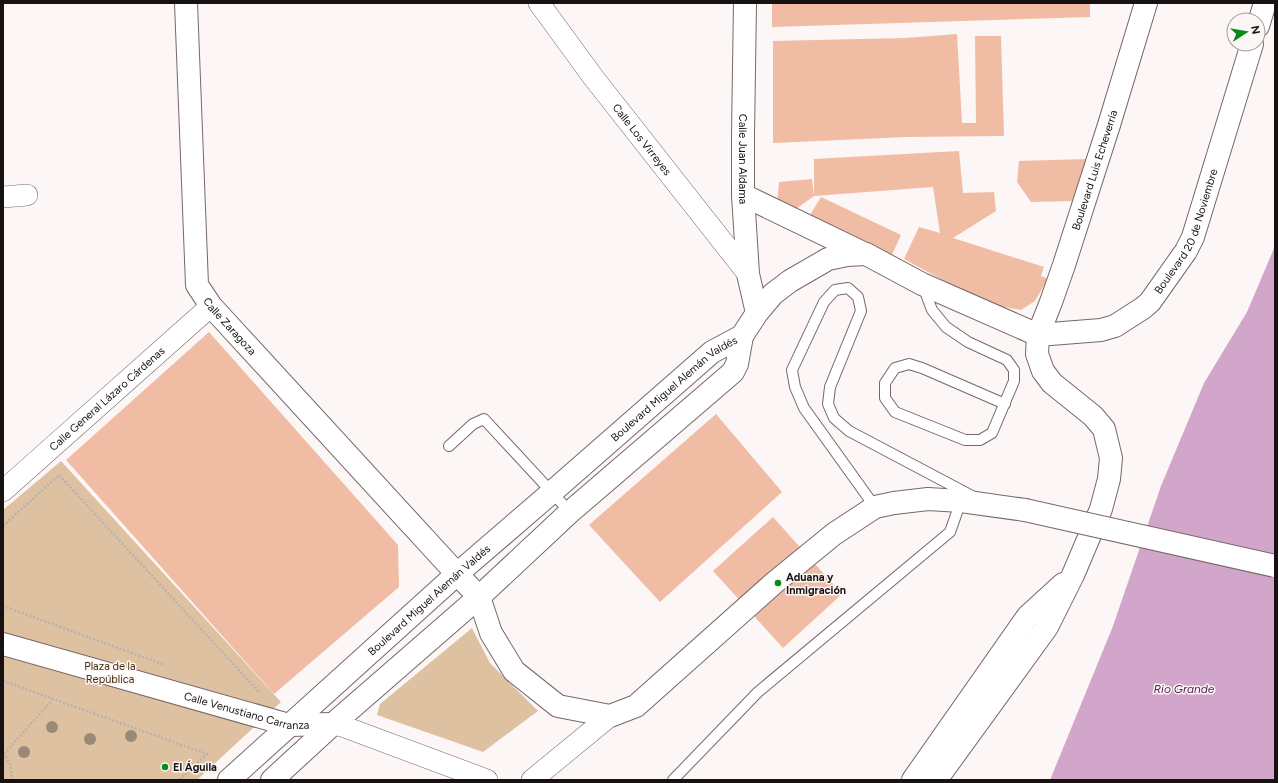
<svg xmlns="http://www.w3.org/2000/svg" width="1278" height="783" viewBox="0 0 1278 783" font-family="Figtree,sans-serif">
	<rect width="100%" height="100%" fill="#fdf6f6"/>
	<!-- green -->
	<g fill="#dec1a1">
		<path d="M 61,461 L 281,702 L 197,780 L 3,780 L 3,510 Z"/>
		<path d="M 472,628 L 490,663 L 538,711 L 483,752 L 377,715 L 380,704 Z"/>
	</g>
	<!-- water -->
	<path fill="#d1a6ca" d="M 1275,246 L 1275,780 L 1050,780 L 1113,626 L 1161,486 L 1204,383 L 1247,312 Z"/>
	<!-- building -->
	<g fill="#f0bca4">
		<path d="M 772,3 L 1090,3 L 1090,17 L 772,27 Z"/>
		<path d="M 957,34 L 962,123 L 976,123 L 975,36 L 1001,36 L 1004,136 L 907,137 L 773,143 L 773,41 L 905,38 Z"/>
		<path d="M 959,151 L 963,193 L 994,192 L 996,211 L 953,238 L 1044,267 L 1041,276 L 1048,279 L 1035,301 L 1021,310 L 987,304 L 904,259 L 919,227 L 940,233 L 933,187 L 814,196 L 793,211 L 777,204 L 779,182 L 812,179 L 814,196 L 814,159 Z"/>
		<path d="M 1087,159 L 1075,201 L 1031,202 L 1017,182 L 1019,161 Z"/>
		<path d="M 821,197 L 901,235 L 890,259 L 807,220 Z"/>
		<path d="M 209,332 L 398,545 L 399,587 L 274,694 L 66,460 Z"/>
		<path d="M 716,414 L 782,492 L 660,602 L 589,525 Z"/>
		<path d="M 773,517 L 842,594 L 783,648 L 713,571 Z"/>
	</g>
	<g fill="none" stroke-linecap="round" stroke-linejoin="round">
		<defs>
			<g id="service">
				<path d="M 923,286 L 932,310 L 946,327 L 968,342 L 1007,360 L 1014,370 L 1014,381 L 992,433 L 980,440 L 965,440 L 895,412 L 885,398 L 885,383 L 895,368 L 909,364 L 922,368 L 1005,404"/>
				<path d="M 449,446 L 473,424 L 484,419 L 570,512"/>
				<path d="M 875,507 L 804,408 L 795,387 L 792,370 L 824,302 L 835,290 L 848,288 L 858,297 L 861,311 L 830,387 L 828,404 L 834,418 L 849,431 L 972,496"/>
				<path d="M 673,780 L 758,692 L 950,532 L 961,501"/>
			</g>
			<g id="minor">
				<path id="s1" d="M 539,3 L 593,77 L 748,274"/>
				<path d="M 3,197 L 27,195"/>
				<path id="s2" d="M 3,491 L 211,306"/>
				<path d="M 333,724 L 342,726 L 487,780"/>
				<path d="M 532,780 L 610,716"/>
			</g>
			<g id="secondary">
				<path id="s3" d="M 186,3 L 197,285 L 211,306 L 457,574"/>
				<path id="s4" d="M 745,3 L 743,135 L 743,195 L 748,274 L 757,313"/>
				<path id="s5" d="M 3,644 L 289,725 L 333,724"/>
			</g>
			<g id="primary">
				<path d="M 1258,26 L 1265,3"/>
				<path d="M 743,195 L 865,254"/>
				<path d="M 457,574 L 479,597 L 491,633 L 514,671 L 558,706 L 610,716 L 636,706 L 774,583 L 834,534 L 875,507 L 894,503 L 928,499 L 961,501 L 1025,510"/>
				<path id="s6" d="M 229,780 L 457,574 L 544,499 L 712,352 L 742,336"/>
				<path id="s7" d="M 272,780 L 333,724 L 479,597 L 570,512 L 733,372 L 737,364 L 742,336 L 757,313 L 773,294 L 790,281 L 828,259 L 847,255 L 866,254 L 922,284 L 1038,335 L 1101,330 L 1115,326 L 1143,308 L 1150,302 L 1186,251 L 1193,237 L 1252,44"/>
				<path d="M 913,780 L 1028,616 L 1063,584"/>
				<path id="s8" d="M 936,780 L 1047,627 L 1073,575 L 1101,509 L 1109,479 L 1111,458 L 1104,429 L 1093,416 L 1052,383 L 1043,371 L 1037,354 L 1038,335 L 1051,302 L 1064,265 L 1109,125 L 1146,3"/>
			</g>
		</defs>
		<!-- service casing -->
		<use href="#service" stroke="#766867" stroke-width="12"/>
		<!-- minor casing -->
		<use href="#minor" stroke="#766867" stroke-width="22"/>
		<!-- secondary casing -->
		<use href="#secondary" stroke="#766867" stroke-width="24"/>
		<!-- primary casing -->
		<use href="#primary" stroke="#766867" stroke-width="24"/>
		<!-- path -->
		<g stroke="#b7b1b0" stroke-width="2.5" stroke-dasharray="2 2" stroke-linecap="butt">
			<path d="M 3,526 L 59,475 L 260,693"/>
			<path d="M 3,606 L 165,665"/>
			<path d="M 3,681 L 207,754 L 179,780"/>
			<path d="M 3,753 C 10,761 12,769 12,780"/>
			<path d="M 4,754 L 53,699"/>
		</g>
		<!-- service -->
		<use href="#service" stroke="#fff" stroke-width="10"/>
		<!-- minor -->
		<use href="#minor" stroke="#fff" stroke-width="21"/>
		<!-- secondary -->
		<use href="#secondary" stroke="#fff" stroke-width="22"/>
		<!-- primary -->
		<use href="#primary" stroke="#fff" stroke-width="22"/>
		<defs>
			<path id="primary-bridge" d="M 1025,510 L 1275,566"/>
		</defs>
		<!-- primary-bridge casing -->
		<use href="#primary-bridge" stroke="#766867" stroke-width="24" stroke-linecap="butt"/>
		<!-- primary-bridge -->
		<use href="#primary-bridge" stroke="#fff" stroke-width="22"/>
	</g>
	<!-- trees -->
	<g fill="#9b8977">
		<circle cx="52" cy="727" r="6"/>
		<circle cx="131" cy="736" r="6"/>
		<circle cx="90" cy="739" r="6"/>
		<circle cx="24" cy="752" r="6"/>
	</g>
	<!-- markers -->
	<g fill="#058b17" stroke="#fdf6f6" stroke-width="1.5">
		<circle cx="778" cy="583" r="4"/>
		<circle cx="165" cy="767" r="4"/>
	</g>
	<g text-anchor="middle" stroke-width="3" stroke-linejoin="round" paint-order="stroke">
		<!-- street labels -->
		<g font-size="11" fill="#171211" stroke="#fdf6f6">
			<text dy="4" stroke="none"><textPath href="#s1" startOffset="171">Calle Los Virreyes</textPath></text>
			<text dy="4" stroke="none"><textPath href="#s4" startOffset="156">Calle Juan Aldama</textPath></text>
			<text dy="4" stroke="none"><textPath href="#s8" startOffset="697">Boulevard Luis Echeverría</textPath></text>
			<text dy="4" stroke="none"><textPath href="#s7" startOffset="1200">Boulevard 20 de Noviembre</textPath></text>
			<text dy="4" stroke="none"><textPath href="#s3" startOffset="335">Calle Zaragoza</textPath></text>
			<text dy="4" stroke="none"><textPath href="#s6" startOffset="593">Boulevard Miguel Alemán Valdés</textPath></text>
			<text dy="4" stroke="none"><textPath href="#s2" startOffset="139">Calle General Lázaro Cárdenas</textPath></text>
			<text dy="4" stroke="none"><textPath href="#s6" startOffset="269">Boulevard Miguel Alemán Valdés</textPath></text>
			<text dy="4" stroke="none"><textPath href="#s5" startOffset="253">Calle Venustiano Carranza</textPath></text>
		</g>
		<!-- poi labels -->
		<g font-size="11" font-weight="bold" fill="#171211" stroke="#fdf6f6" text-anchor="start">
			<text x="786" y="581">Aduana y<tspan x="786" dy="13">Inmigración</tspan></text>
			<text x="173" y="771">El Águila</text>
		</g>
		<!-- park labels -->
		<g font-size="11" fill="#4a300f" stroke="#fdf6f6">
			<text x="110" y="670">Plaza de la<tspan x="110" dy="13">República</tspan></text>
		</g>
		<!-- water labels -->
		<g font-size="12" font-style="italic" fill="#562250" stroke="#fdf6f6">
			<text x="1184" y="693">Rio Grande</text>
		</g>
	</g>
	<!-- border -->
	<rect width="1278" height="783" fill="none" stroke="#171211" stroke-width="8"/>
	<!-- north arrow -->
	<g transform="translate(1246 32) rotate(78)"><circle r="19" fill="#fdf6f6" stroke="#a19b9a"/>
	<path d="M0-3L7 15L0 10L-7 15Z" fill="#058b17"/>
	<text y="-6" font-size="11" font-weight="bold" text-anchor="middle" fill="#171211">N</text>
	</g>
</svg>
